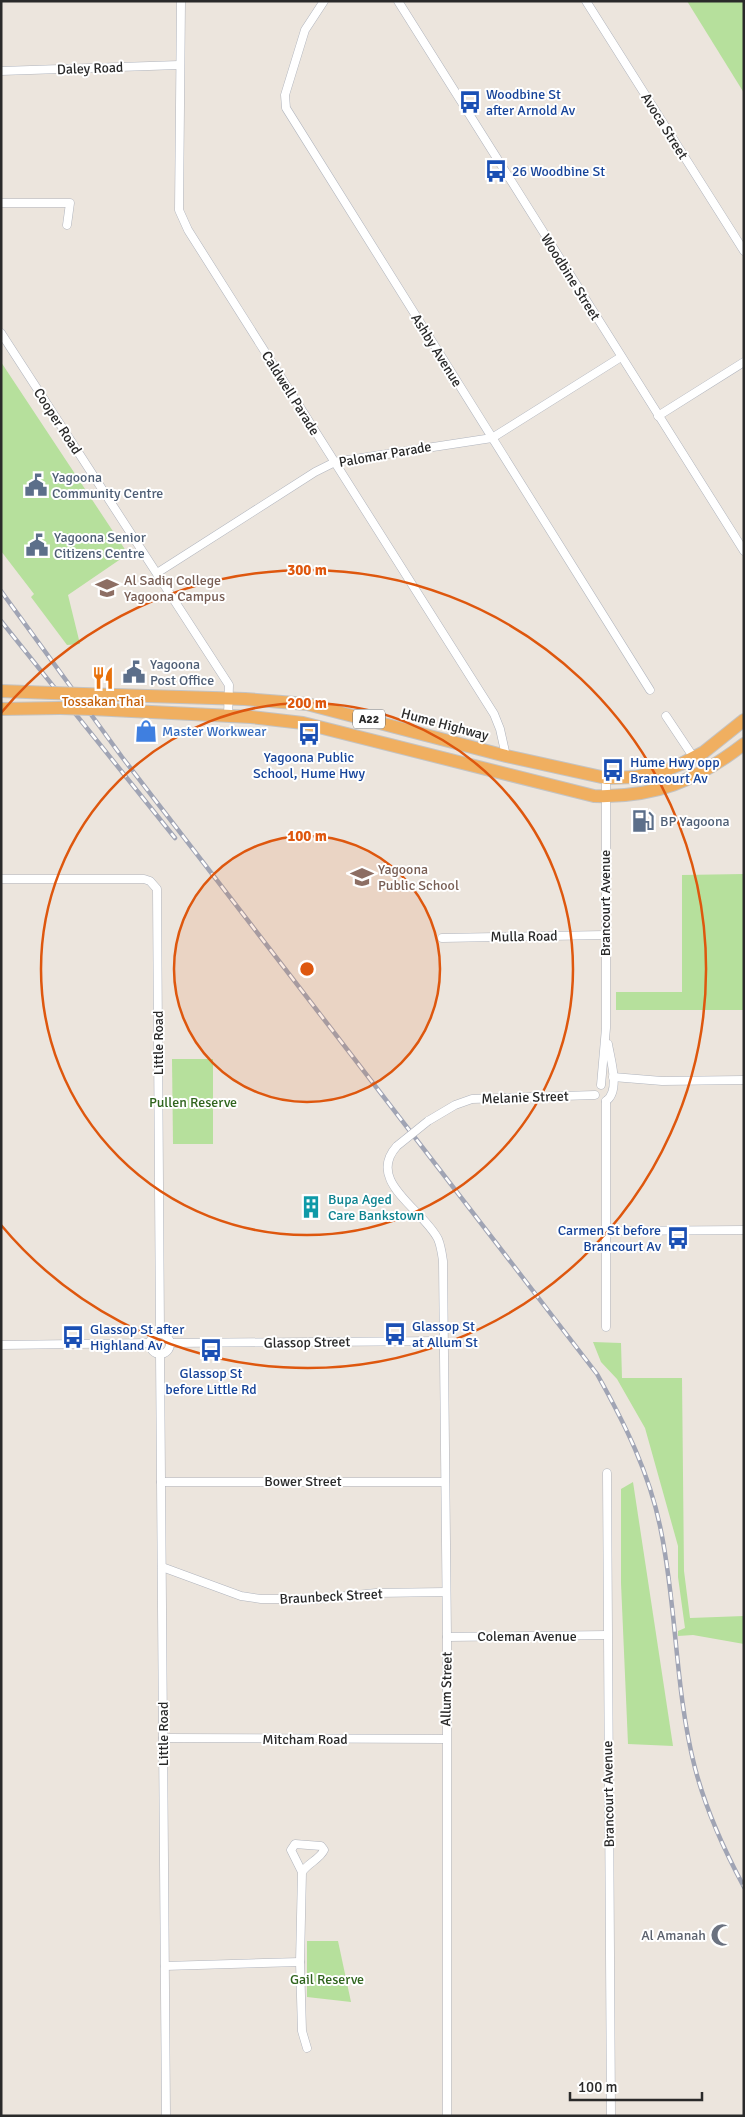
<svg xmlns="http://www.w3.org/2000/svg" width="745" height="2117" viewBox="0 0 745 2117" font-family="Signika,sans-serif">
	<rect width="100%" height="100%" fill="#ece5dd"/>
	<!-- green -->
	<g fill="#b6e09c">
		<path d="M 687,1 L 744,1 L 744,93 Z"/>
		<path d="M 1,362 L 128,554 L 68,595 L 80,644 L 67,645 L 31,597 L 34,594 L 1,551 Z"/>
		<path d="M 744,874 L 744,1010 L 616,1010 L 616,992 L 682,992 L 682,875 Z"/>
		<path d="M 172,1059 L 213,1059 L 213,1144 L 173,1144 Z"/>
		<path d="M 593,1342 L 621,1343 L 622,1378 L 682,1378 L 684,1571 L 690,1618 L 744,1616 L 744,1644 L 693,1635 L 678,1636 L 678,1631 L 685,1628 L 678,1577 L 678,1546 L 645,1428 L 617,1379 L 601,1362 Z"/>
		<path d="M 633,1482 L 673,1746 L 628,1744 L 621,1583 L 621,1489 Z"/>
		<path d="M 307,1941 L 338,1941 L 351,2002 L 307,1997 Z"/>
	</g>
	<g fill="none" stroke-linecap="round" stroke-linejoin="round">
		<defs>
			<g id="minor">
				<path d="M 181,1 L 179,210 L 188,230 L 494,714 L 500,729 L 506,756"/>
				<path d="M 324,1 L 305,30 L 285,95 L 286,108 L 650,690"/>
				<path d="M 398,1 L 744,551"/>
				<path d="M 586,1 L 744,251"/>
				<path d="M 1,71 L 179,65"/>
				<path d="M 1,203 L 70,203 L 67,225"/>
				<path d="M 1,333 L 229,685 L 228,716"/>
				<path d="M 658,416 L 744,362"/>
				<path d="M 157,573 L 315,472 L 335,462 L 492,438 L 621,357"/>
				<path d="M 666,716 L 694,758"/>
				<path d="M 1,879 L 144,879 L 150,881 L 157,889 L 160,1334"/>
				<path d="M 442,938 L 605,935"/>
				<path d="M 613,1077 L 662,1081 L 744,1080"/>
				<path d="M 601,1085 L 606,1028 L 606,778"/>
				<path d="M 606,1101 C 621,1091 610,1058 608,1044"/>
				<path d="M 428,1121 L 455,1105 L 472,1099 L 595,1095"/>
				<path d="M 397,1146 C 365,1181 423,1209 438,1239 C 441,1246 442,1254 443,1261 L 447,1637 L 447,2116"/>
				<path d="M 607,1231 L 744,1230"/>
				<path d="M 606,1327 L 606,1101"/>
				<circle cx="160" cy="1344" r="10"/>
				<path d="M 170,1343 L 444,1341"/>
				<path d="M 1,1345 L 151,1343"/>
				<path d="M 160,1353 L 166,2116"/>
				<path d="M 607,1473 L 611,2116"/>
				<path d="M 161,1482 L 445,1482"/>
				<path d="M 162,1567 L 241,1596 L 261,1599 L 317,1599 L 376,1593 L 446,1592"/>
				<path d="M 447,1637 L 607,1635"/>
				<path d="M 163,1738 L 446,1739"/>
				<path d="M 302,1872 C 308,1863 320,1859 324,1850 L 321,1846 L 295,1844 L 291,1850 L 302,1872 L 300,1962 L 302,2031 L 307,2048"/>
				<path d="M 165,1966 L 300,1962"/>
			</g>
			<g id="trunk">
				<path d="M 1,691 L 52,693"/>
				<path d="M 83,694 L 245,699 L 307,704 L 506,756 L 606,778 L 635,777 L 661,772 L 681,764 L 704,752 L 744,720"/>
				<path d="M 1,709 L 60,708"/>
				<path d="M 92,709 L 251,717 L 303,723 L 594,796 C 654,798 696,781 744,744"/>
			</g>
		</defs>
		<!-- minor casing -->
		<use href="#minor" stroke="#b0b4bd" stroke-width="9"/>
		<!-- trunk casing -->
		<use href="#trunk" stroke="#c3c3c3" stroke-width="14"/>
		<!-- minor -->
		<use href="#minor" stroke="#fff" stroke-width="8"/>
		<!-- trunk -->
		<use href="#trunk" stroke="#f0af60" stroke-width="12"/>
		<defs>
			<g id="rail">
				<path d="M 1,591 L 122,757 L 597,1374 C 625,1424 650,1474 661,1531 C 677,1609 675,1691 695,1768 C 706,1810 723,1848 744,1887"/>
				<path d="M 1,621 L 175,838"/>
			</g>
		</defs>
		<!-- rail casing -->
		<use href="#rail" stroke="#a0a4b4" stroke-width="4.5"/>
		<!-- rail -->
		<use href="#rail" stroke="#fff" stroke-width="2.5" stroke-dasharray="8" stroke-linecap="butt"/>
		<defs>
			<path id="minor-bridge" d="M 397,1146 L 428,1121"/>
			<g id="trunk-bridge">
				<path d="M 52,693 L 83,694"/>
				<path d="M 60,708 L 92,709"/>
			</g>
		</defs>
		<!-- minor-bridge casing -->
		<use href="#minor-bridge" stroke="#b0b4bd" stroke-width="9" stroke-linecap="butt"/>
		<!-- trunk-bridge casing -->
		<use href="#trunk-bridge" stroke="#c3c3c3" stroke-width="14" stroke-linecap="butt"/>
		<!-- minor-bridge -->
		<use href="#minor-bridge" stroke="#fff" stroke-width="8"/>
		<!-- trunk-bridge -->
		<use href="#trunk-bridge" stroke="#f0af60" stroke-width="12"/>
	</g>
	<!-- distance rings -->
	<circle cx="307" cy="969" r="133" fill="#de570e" fill-opacity=".12"/>
	<g fill="none" stroke="#de570e" stroke-width="2.5">
		<circle cx="307" cy="969" r="133"/>
		<circle cx="307" cy="969" r="266"/>
		<path d="M1 713A399 399 0 1 1 1 1225"/>
	</g>
	<!-- icons -->
	<defs>
		<symbol id="bus-bare" viewBox="-9 -9 18 18"><path d="M-5-6H5V4H4V6H2V4H-2V6H-4V4H-5ZM-3.5-4V0h7V-4ZM-3.5 1.2v1.5H-2V1.2ZM2 1.2v1.5H3.5V1.2Z" fill="#1a4fb4" stroke="#fff" stroke-width="2.5" paint-order="stroke"/></symbol>
		<symbol id="civic-bare" viewBox="-9 -9 18 18"><path d="M-.6-6.5H3V-4.5H.6V-3L4-1V1h2V6H-6V1h2V-1L-.6-3ZM-1.2 2.5V6h2.4V2.5Z" fill="#5c6f8a" stroke="#fff" stroke-width="2.5" paint-order="stroke"/></symbol>
		<symbol id="school-bare" viewBox="-9 -9 18 18"><path d="M0-5L7-2L0 1L-7-2ZM-4 1L0 2.5L4 1V4Q0 6-4 4Z" fill="#8d6e63" stroke="#fff" stroke-width="2.5" paint-order="stroke"/></symbol>
		<symbol id="restaurant-bare" viewBox="-9 -9 18 18"><path d="M-5-6h1v4h1v-4h1v4h1v-4h1v5L-1.5 .5V6h-2V.5L-5-1ZM5-6V6H3V1.5H1.5Q1.5-4 5-6Z" fill="#e8710a" stroke="#fff" stroke-width="2.5" paint-order="stroke"/></symbol>
		<symbol id="shop-bare" viewBox="-9 -9 18 18"><path d="M-5-2.5h2.3a2.7 3.5 0 0 1 5.4 0H5L5.5 6h-11ZM-1.5-2.5h3a1.5 2.3 0 0 0-3 0Z" fill="#3f7fe0" stroke="#fff" stroke-width="2.5" paint-order="stroke"/></symbol>
		<symbol id="fuel-bare" viewBox="-9 -9 18 18"><path d="M-5.5-6h7V0h2V4h1.3V-2.5L3-4.5l.8-.8L6-3V5H2.5V1h-1V6h-7ZM-4.2-4.7v3.2H.2V-4.7Z" fill="#5c6f8a" stroke="#fff" stroke-width="2.5" paint-order="stroke"/></symbol>
		<symbol id="building-bare" viewBox="-9 -9 18 18"><path d="M-4-6H4V6H1V3H-1V6H-4ZM-2.5-4.3h1.7v1.8h-1.7ZM.8-4.3h1.7v1.8H.8ZM-2.5-1h1.7V.8h-1.7ZM.8-1h1.7V.8H.8Z" fill="#0f9aa8" stroke="#fff" stroke-width="2.5" paint-order="stroke"/></symbol>
		<symbol id="mosque-bare" viewBox="-9 -9 18 18"><path d="M3.5-4.9A6 6 0 1 0 3.5 4.9A5 5 0 1 1 3.5-4.9Z" fill="#6b7280" stroke="#fff" stroke-width="2.5" paint-order="stroke"/></symbol>
	</defs>
	<g fill-rule="evenodd">
		<use href="#bus-bare" x="454" y="86" width="32" height="32"/>
		<use href="#bus-bare" x="480" y="155" width="32" height="32"/>
		<use href="#civic-bare" x="20" y="469" width="32" height="32"/>
		<use href="#civic-bare" x="21" y="529" width="32" height="32"/>
		<use href="#school-bare" x="91" y="572" width="32" height="32"/>
		<use href="#civic-bare" x="118" y="656" width="32" height="32"/>
		<use href="#restaurant-bare" x="87" y="662" width="32" height="32"/>
		<use href="#shop-bare" x="130" y="715" width="32" height="32"/>
		<use href="#bus-bare" x="293" y="718" width="32" height="32"/>
		<use href="#bus-bare" x="597" y="754" width="32" height="32"/>
		<use href="#fuel-bare" x="627" y="805" width="32" height="32"/>
		<use href="#school-bare" x="346" y="861" width="32" height="32"/>
		<use href="#building-bare" x="295" y="1191" width="32" height="32"/>
		<use href="#bus-bare" x="662" y="1222" width="32" height="32"/>
		<use href="#bus-bare" x="379" y="1318" width="32" height="32"/>
		<use href="#bus-bare" x="57" y="1321" width="32" height="32"/>
		<use href="#bus-bare" x="195" y="1334" width="32" height="32"/>
		<use href="#mosque-bare" x="706" y="1919" width="32" height="32"/>
	</g>
	<g text-anchor="middle" stroke-width="4" stroke-linejoin="round" paint-order="stroke">
		<!-- shield labels -->
		<rect fill="#fff" stroke="#6a6a6a" stroke-width="1" x="353" y="709.5" width="32" height="19" rx="4"/>
		<g font-size="12" font-weight="bold" fill="#2a2a2a">
			<text x="369" y="723">A22</text>
		</g>
		<!-- street labels -->
		<g font-size="14" fill="#2a2a2a" stroke="#fff">
			<text transform="translate(90 68) rotate(-2)" y="5">Daley Road</text>
			<text transform="translate(665 126) rotate(58)" y="5">Avoca Street</text>
			<text transform="translate(571 277) rotate(58)" y="5">Woodbine Street</text>
			<text transform="translate(437 350) rotate(58)" y="5">Ashby Avenue</text>
			<text transform="translate(291 393) rotate(58)" y="5">Caldwell Parade</text>
			<text transform="translate(58 421) rotate(57)" y="5">Cooper Road</text>
			<text transform="translate(385 454) rotate(-10)" y="5">Palomar Parade</text>
			<text transform="translate(445 724) rotate(15)" y="5">Hume Highway</text>
			<text transform="translate(605 903) rotate(-90)" y="5">Brancourt Avenue</text>
			<text transform="translate(524 936) rotate(-1)" y="5">Mulla Road</text>
			<text transform="translate(158 1043) rotate(-90)" y="5">Little Road</text>
			<text transform="translate(525 1097) rotate(-2)" y="5">Melanie Street</text>
			<text transform="translate(307 1342) rotate(-1)" y="5">Glassop Street</text>
			<text x="303" y="1486">Bower Street</text>
			<text transform="translate(331 1596) rotate(-3)" y="5">Braunbeck Street</text>
			<text x="527" y="1641">Coleman Avenue</text>
			<text transform="translate(446 1689) rotate(-89)" y="5">Allum Street</text>
			<text transform="translate(163 1734) rotate(-90)" y="5">Little Road</text>
			<text x="305" y="1744">Mitcham Road</text>
			<text transform="translate(608 1794) rotate(-91)" y="5">Brancourt Avenue</text>
		</g>
		<!-- transit labels -->
		<g font-size="14" fill="#164399" stroke="#fff" text-anchor="start">
			<text x="486" y="99">Woodbine St<tspan x="486" dy="16">after Arnold Av</tspan></text>
			<text x="512" y="176">26 Woodbine St</text>
			<text x="309" y="762" text-anchor="middle">Yagoona Public<tspan x="309" dy="16">School, Hume Hwy</tspan></text>
			<text x="630" y="767">Hume Hwy opp<tspan x="630" dy="16">Brancourt Av</tspan></text>
			<text x="661" y="1235" text-anchor="end">Carmen St before<tspan x="661" dy="16">Brancourt Av</tspan></text>
			<text x="412" y="1331">Glassop St<tspan x="412" dy="16">at Allum St</tspan></text>
			<text x="90" y="1334">Glassop St after<tspan x="90" dy="16">Highland Av</tspan></text>
			<text x="211" y="1378" text-anchor="middle">Glassop St<tspan x="211" dy="16">before Little Rd</tspan></text>
		</g>
		<!-- service labels -->
		<g font-size="14" fill="#4e5e75" stroke="#fff" text-anchor="start">
			<text x="52" y="482">Yagoona<tspan x="52" dy="16">Community Centre</tspan></text>
			<text x="54" y="542">Yagoona Senior<tspan x="54" dy="16">Citizens Centre</tspan></text>
			<text x="150" y="669">Yagoona<tspan x="150" dy="16">Post Office</tspan></text>
			<text x="660" y="826">BP Yagoona</text>
		</g>
		<!-- education labels -->
		<g font-size="14" fill="#785e54" stroke="#fff" text-anchor="start">
			<text x="124" y="585">Al Sadiq College<tspan x="124" dy="16">Yagoona Campus</tspan></text>
			<text x="378" y="874">Yagoona<tspan x="378" dy="16">Public School</tspan></text>
		</g>
		<!-- food labels -->
		<g font-size="14" fill="#c56008" stroke="#fff">
			<text x="103" y="706">Tossakan Thai</text>
		</g>
		<!-- shop labels -->
		<g font-size="14" fill="#366cbe" stroke="#fff" text-anchor="start">
			<text x="162" y="736">Master Workwear</text>
		</g>
		<!-- park labels -->
		<g font-size="14" fill="#2f641d" stroke="#fff">
			<text x="193" y="1107">Pullen Reserve</text>
			<text x="327" y="1984">Gail Reserve</text>
		</g>
		<!-- culture labels -->
		<g font-size="14" fill="#0d838f" stroke="#fff" text-anchor="start">
			<text x="328" y="1204">Bupa Aged<tspan x="328" dy="16">Care Bankstown</tspan></text>
		</g>
		<!-- worship labels -->
		<g font-size="14" fill="#5b616d" stroke="#fff" text-anchor="end">
			<text x="706" y="1940">Al Amanah</text>
		</g>
	</g>
	<circle cx="307" cy="969" r="8" fill="#de570e" stroke="#fff" stroke-width="2.5"/>
	<g font-size="15" text-anchor="middle" font-weight="bold" fill="#de570e" stroke="#fff" stroke-width="4" stroke-linejoin="round" paint-order="stroke">
		<text x="307" y="575">300 m</text>
		<text x="307" y="708">200 m</text>
		<text x="307" y="841">100 m</text>
	</g>
	<!-- border -->
	<rect width="745" height="2117" fill="none" stroke="#2a2a2a" stroke-width="5"/>
	<!-- scale -->
	<path d="M570 2092v8h132v-8" fill="none" stroke="#2a2a2a" stroke-width="2.5"/>
	<text x="578" y="2092" font-size="15" fill="#2a2a2a" stroke="#ffffff" stroke-width="4" paint-order="stroke">100 m</text>
</svg>
